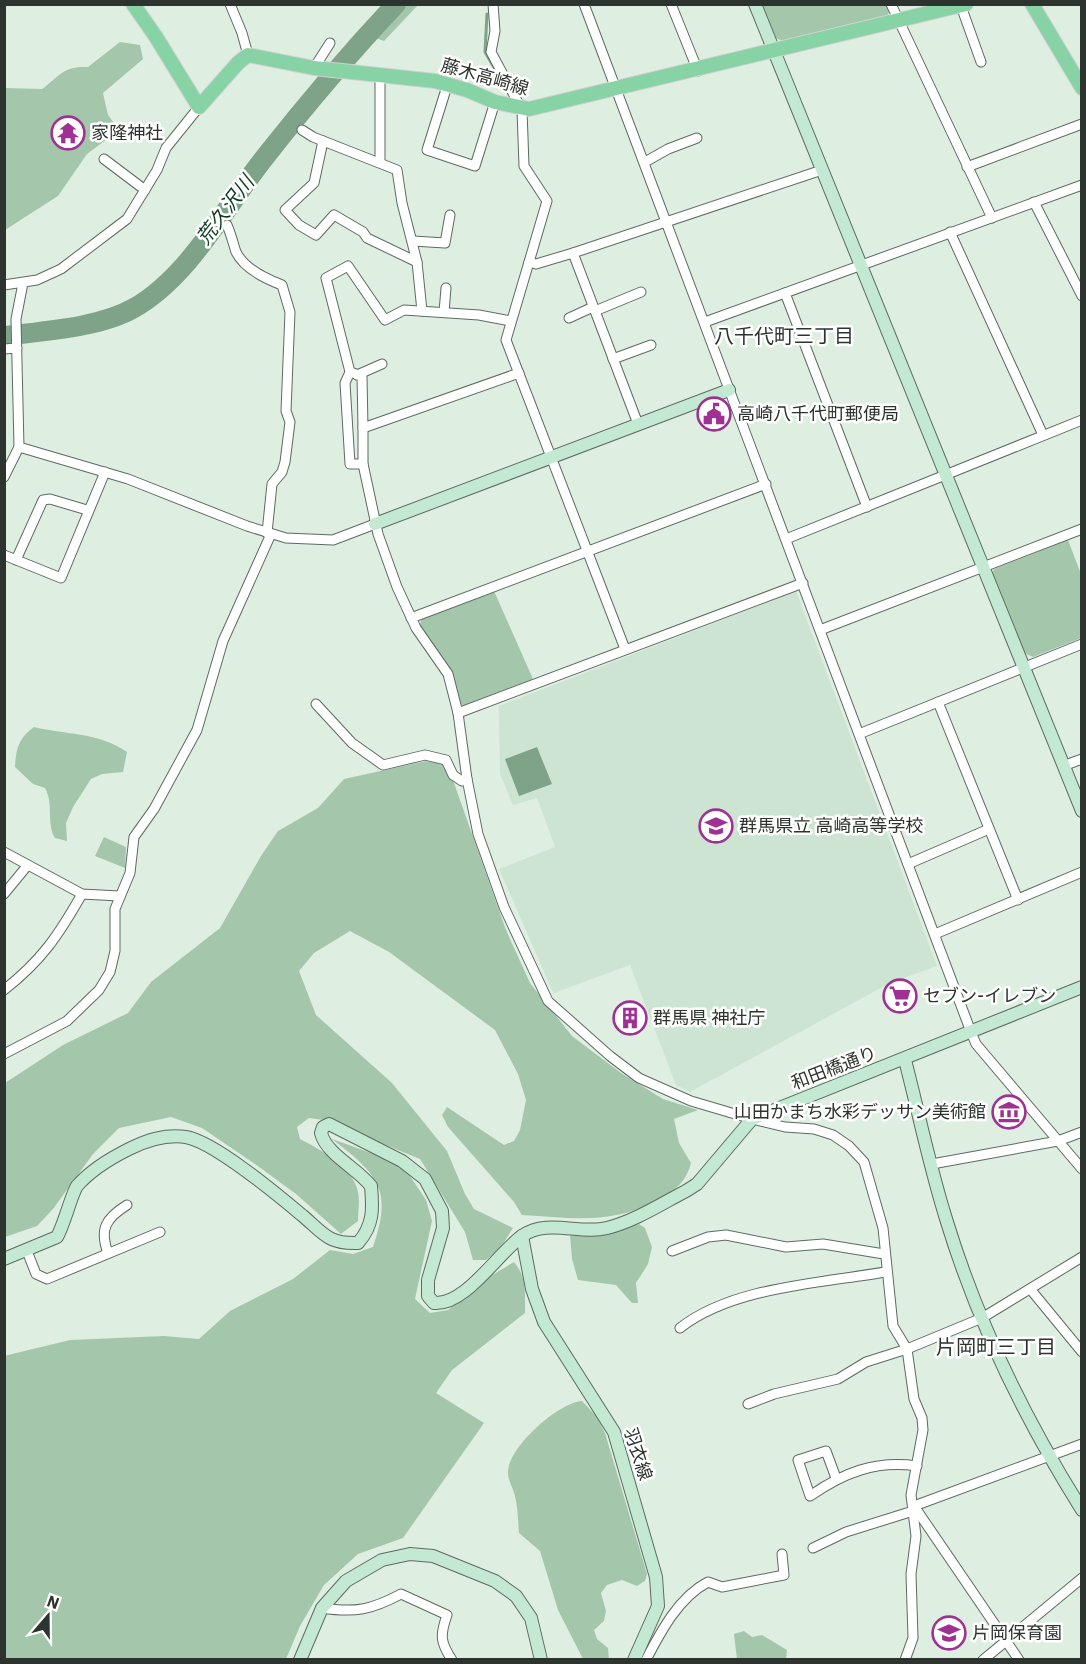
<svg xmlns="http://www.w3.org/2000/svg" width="1086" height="1664" viewBox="0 0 1086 1664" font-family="'IBM Plex Sans','Noto Sans JP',sans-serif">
	<rect width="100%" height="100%" fill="#deefe2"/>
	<!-- built -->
	<path fill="#cee4d3" d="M 796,591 L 937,966 L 890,983 L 690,1092 L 676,1085 L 630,965 L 554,993 L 552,990 L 499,869 L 555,847 L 537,798 L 513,805 L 500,774 L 499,706 Z"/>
	<!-- green -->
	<g fill="#a4c7ac">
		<path d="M 405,5 L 418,5 L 384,41 L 376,38 L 367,46 Z"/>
		<path d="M 762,5 L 886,5 L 889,12 L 886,18 L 784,42 L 776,38 Z"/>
		<path d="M 120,42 L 140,45 L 143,59 L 103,93 L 108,115 L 119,130 L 87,154 L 58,196 L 5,230 L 5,88 L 42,89 C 61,75 63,66 88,67 Z"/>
		<path d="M 1068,540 L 1081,574 L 1081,638 L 1033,657 L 1024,653 L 992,573 L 994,569 Z"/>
		<path d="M 494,591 L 533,679 L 464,705 L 459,704 L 419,627 L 422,618 Z"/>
		<path d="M 34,727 C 67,735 98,732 127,752 L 123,772 L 102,774 L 91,779 L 73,807 L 66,823 L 67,841 L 55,838 C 46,823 54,804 45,788 L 33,784 L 15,767 C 16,748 19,738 34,727 Z"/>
		<path d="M 426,761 L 442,764 L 454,783 L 506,930 L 530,983 L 572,1036 L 621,1073 L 663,1099 L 698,1110 L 674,1119 L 679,1143 L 691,1163 C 686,1182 675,1191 658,1200 C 612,1225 572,1218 522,1215 L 514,1202 L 448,1127 L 442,1115 L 447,1107 L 504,1145 L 514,1141 L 520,1130 L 526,1100 L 518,1074 L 495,1030 L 389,952 L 350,931 L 314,953 L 299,971 L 316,1015 L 392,1083 L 447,1151 L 465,1194 L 474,1209 L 513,1228 L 499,1250 L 486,1260 L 473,1260 L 465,1232 L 420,1159 L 324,1120 L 309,1118 L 297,1127 L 300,1139 C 320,1149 354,1168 358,1192 C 360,1201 358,1212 358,1221 L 341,1234 L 296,1194 L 255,1164 L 202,1128 L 171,1117 L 119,1128 L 93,1154 L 53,1209 L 37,1226 L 5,1237 L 5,1083 L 63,1045 L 128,1013 L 151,982 L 220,928 L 261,856 L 278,831 L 318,808 L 344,779 Z"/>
		<path d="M 104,837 L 126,847 L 125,868 L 95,856 Z"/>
		<path d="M 332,1139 L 391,1160 L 410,1176 L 426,1200 L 432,1221 L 415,1299 L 430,1313 L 448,1310 L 484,1280 L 514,1262 C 527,1277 525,1294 525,1313 L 452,1370 L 436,1393 L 484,1423 L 403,1538 L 358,1554 L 324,1585 L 300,1626 L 286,1659 L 5,1659 L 4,1356 L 70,1340 L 164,1336 L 199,1339 L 230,1311 L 293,1279 L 330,1250 L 353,1254 L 373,1247 C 393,1188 378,1175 332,1139 Z"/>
		<path d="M 639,1224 L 645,1228 L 652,1247 L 648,1264 L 636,1283 L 638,1303 L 632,1303 L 616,1285 L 578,1280 L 572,1259 L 570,1235 L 603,1235 Z"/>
		<path d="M 582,1401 L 597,1417 L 605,1433 L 647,1574 L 645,1581 L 637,1586 L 622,1580 L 607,1585 L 601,1593 L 606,1611 L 604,1621 L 594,1630 L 597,1639 L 608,1648 L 609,1659 L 583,1659 L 558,1610 L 540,1551 L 519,1533 C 518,1521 518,1508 515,1496 C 513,1488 508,1480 508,1473 C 507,1448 559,1402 582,1401 Z"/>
		<path d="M 744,1631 L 752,1637 L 762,1635 L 787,1650 L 786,1659 L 737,1659 L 734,1634 Z"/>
	</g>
	<!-- water -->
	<path fill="#7fa388" d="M 537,747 L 552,784 L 519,796 L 505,759 Z"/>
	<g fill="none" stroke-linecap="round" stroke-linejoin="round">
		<!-- stream -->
		<path stroke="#7fa388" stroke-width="3" d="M 487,14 L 485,52 L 499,76"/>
		<!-- river -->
		<path stroke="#7fa388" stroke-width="20" d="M 4,336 C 43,331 99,328 134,308 C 189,277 226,206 265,157 C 306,105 350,53 396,4"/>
		<defs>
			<g id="street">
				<path d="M 230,4 L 242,33 L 248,55"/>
				<path d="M 493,4 L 495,31 L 491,52 L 522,110 L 524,166 L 547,201 L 506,340 L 625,649"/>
				<path d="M 584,4 L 971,1032 L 976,1044 L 1082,1169"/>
				<path d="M 671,4 L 698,71"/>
				<path d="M 891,4 L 992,218"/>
				<path d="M 961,6 L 981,62"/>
				<path d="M 314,68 L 330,43"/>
				<path d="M 448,83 L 427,150 L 475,166 L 495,102"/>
				<path d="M 302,130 L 313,137 L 397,170 L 402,203 L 417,262 L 422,311"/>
				<path d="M 323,141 L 314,183 L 285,210 L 299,225 L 316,235 L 334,215 L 363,232 L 367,238 L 417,262"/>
				<path d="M 104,159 L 145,190"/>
				<path d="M 380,161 L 380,74"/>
				<path d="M 645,162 L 668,149 L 697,138"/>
				<path d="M 967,167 L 1082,124"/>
				<path d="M 1034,202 L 1082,296"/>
				<path d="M 227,225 C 231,234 233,243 236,252 C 244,268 266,279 282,285 L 290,312 L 286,411 L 290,422 L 285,462 L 282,472 L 272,484 L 267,533"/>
				<path d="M 950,232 L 1043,435"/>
				<path d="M 413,241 L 445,243 L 450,215"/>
				<path d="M 573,253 L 638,424"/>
				<path d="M 529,262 L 536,264 L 573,253 L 822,170"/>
				<path d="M 23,283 L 16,319 L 19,447 L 128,479 L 247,526 L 286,538 L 333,540 L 375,524"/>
				<path d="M 4,285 L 37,280 L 61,269 L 127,219 L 157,170 L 166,148 L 199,107"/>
				<path d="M 785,293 L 867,507"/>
				<path d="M 595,311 L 641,292"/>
				<path d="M 444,312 L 446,288"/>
				<path d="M 569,318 L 593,307"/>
				<path d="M 705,322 L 1082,185"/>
				<path d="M 4,349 L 17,348"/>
				<path d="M 613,359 L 651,345"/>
				<path d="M 350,372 L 362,376 L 363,428"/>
				<path d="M 519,373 L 363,428 L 363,464 L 378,534 L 397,587 L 416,628 L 448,674 L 458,713 L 467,779 L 478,834 L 504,907 L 548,1001 L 610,1056 L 639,1078 L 691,1101 L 752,1119 L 785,1127 L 814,1129 L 833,1135 L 849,1146 L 864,1162 L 883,1228 L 893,1326 L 907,1349 L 914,1399 L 922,1418 L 923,1430 L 911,1495 L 916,1536 L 911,1574 L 913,1638 L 905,1660"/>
				<path d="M 357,375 L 382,364"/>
				<path d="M 363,464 L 350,464 L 345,383 L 350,372 L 326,278 L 348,266 L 385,320 L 404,310 L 479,315 L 511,321"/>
				<path d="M 4,477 L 19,447"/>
				<path d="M 786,539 L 1082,420"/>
				<path d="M 4,555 L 61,578 L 105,472"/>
				<path d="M 16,560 L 43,500 L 50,499 L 87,510"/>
				<path d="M 411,618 L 766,484"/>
				<path d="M 820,630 L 1082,529"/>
				<path d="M 938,702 L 1018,900"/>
				<path d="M 316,704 L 352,743 L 383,765 L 425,755 L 446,760 L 453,775 L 462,781 L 467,779"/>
				<path d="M 458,713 L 803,583"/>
				<path d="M 859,734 L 1082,644"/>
				<path d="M 1063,766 L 1082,759"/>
				<path d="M 4,852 L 82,894 L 119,896"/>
				<path d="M 908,864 L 989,829"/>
				<path d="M 4,894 L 27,866"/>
				<path d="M 935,934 L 1082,872"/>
				<path d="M 4,990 C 42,960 58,936 82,894"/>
				<path d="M 4,1054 L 67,1021 L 99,990 L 110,972 L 115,951 L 115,909 L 130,873 L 134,837 L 154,809 L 197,730 L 223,641 L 271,534"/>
				<path d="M 932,1164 L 1058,1141 L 1082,1132"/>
				<path d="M 27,1251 L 36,1274 L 47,1279 L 160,1232"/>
				<path d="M 672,1251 L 708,1237 L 726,1235 L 786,1247 L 823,1244 L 884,1254"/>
				<path d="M 108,1253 C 99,1229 106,1218 127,1205"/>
				<path d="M 1031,1290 L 1082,1352"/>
				<path d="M 680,1328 C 732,1287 821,1283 885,1272"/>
				<path d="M 748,1404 L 774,1394 L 838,1379 L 866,1362 L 907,1349 L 982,1318 L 1082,1257"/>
				<path d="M 836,1478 L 826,1451 L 798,1460 L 810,1496 C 843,1473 875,1460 917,1466"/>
				<path d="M 813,1548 L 846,1532 L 913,1511"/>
				<path d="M 322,1608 C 355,1613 371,1610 401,1594 L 447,1615 C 440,1635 440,1642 452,1660"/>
				<path d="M 646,1660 C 661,1631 679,1597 708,1582 L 722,1587 L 784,1575 L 782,1554"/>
				<path d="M 983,1660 L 1082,1578"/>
				<path d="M 1019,1660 L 914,1506 L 1082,1444"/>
			</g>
			<g id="secondary">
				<path d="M 755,4 L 1082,811"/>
				<path d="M 375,524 L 729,390"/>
				<path d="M 905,1060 C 919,1114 930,1169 947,1222 C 978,1323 1026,1421 1082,1510"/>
				<path d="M 522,1236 L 532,1289 L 544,1322 L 614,1432 L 656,1577 L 658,1606 L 634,1660"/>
				<path d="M 4,1259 L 57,1237 C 64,1225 72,1193 77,1186 C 90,1171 111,1158 129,1149 C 147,1140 165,1134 186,1137 C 215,1142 279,1196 303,1216 C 324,1234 328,1244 358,1243 C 374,1225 373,1208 371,1186 C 357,1168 326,1154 321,1133 L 323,1127 L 329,1124 L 402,1161 L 425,1179 L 442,1211 L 443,1228 L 428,1280 L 428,1296 L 434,1303 C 465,1306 498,1253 522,1236 C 547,1218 580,1235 607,1228 C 635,1221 661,1204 686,1191 L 697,1184 L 752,1119 L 1082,987"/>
				<path d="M 300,1660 L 322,1608 L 346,1581 L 382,1560 L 410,1554 L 433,1556 L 495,1581 L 516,1596 L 531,1618 L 541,1660"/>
			</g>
			<g id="primary">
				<path d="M 133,4 L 156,37 L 199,107 L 238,63 L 248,55 L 314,68 L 435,81 L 467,90 L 495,102 L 529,109 L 966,4"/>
				<path d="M 1032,4 L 1082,88"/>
			</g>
		</defs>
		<!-- street casing -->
		<use href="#street" stroke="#5d6b61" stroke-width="11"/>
		<!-- secondary casing -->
		<use href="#secondary" stroke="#5d6b61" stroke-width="14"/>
		<!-- primary casing -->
		<use href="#primary" stroke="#d1d2d1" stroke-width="16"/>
		<!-- street -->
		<use href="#street" stroke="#fff" stroke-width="9"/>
		<!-- secondary -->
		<use href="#secondary" stroke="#c3e9d2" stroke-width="12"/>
		<!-- primary -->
		<use href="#primary" stroke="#88d3a5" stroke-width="14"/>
	</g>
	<!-- icons -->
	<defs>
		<symbol id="temple-ring" viewBox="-11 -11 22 22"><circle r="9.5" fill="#fff" stroke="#9e3192" stroke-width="1.5"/><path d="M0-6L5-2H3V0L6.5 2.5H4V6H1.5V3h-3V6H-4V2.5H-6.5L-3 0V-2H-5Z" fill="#9e3192"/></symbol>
		<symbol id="civic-ring" viewBox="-11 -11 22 22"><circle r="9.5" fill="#fff" stroke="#9e3192" stroke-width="1.5"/><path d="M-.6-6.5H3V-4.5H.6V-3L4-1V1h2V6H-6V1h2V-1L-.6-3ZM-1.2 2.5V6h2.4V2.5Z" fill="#9e3192"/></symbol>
		<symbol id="school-ring" viewBox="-11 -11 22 22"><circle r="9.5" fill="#fff" stroke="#9e3192" stroke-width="1.5"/><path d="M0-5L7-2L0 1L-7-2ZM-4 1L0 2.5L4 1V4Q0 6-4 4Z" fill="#9e3192"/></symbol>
		<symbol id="supermarket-ring" viewBox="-11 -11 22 22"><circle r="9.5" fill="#fff" stroke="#9e3192" stroke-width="1.5"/><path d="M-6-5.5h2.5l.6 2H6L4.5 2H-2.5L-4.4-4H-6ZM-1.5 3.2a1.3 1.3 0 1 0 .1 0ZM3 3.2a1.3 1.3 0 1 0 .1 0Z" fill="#9e3192"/></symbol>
		<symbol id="building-ring" viewBox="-11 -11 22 22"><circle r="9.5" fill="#fff" stroke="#9e3192" stroke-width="1.5"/><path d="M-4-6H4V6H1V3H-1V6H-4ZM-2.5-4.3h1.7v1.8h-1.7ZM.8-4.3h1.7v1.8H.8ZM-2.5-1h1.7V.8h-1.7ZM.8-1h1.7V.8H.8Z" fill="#9e3192"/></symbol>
		<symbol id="museum-ring" viewBox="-11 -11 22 22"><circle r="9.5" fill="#fff" stroke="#9e3192" stroke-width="1.5"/><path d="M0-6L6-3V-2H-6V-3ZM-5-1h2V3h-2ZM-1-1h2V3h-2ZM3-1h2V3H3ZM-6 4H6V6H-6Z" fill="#9e3192"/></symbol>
	</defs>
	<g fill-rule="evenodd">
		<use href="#temple-ring" x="49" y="114" width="38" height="38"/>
		<use href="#civic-ring" x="695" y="395" width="38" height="38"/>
		<use href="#school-ring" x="697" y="807" width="38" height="38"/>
		<use href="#supermarket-ring" x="881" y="977" width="38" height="38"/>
		<use href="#building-ring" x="611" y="999" width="38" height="38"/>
		<use href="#museum-ring" x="990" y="1093" width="38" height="38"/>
		<use href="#school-ring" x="930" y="1614" width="38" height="38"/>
	</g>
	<g text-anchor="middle" stroke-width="5" stroke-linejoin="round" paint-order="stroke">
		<!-- street labels -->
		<g font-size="18" fill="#2d332e" stroke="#fff">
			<text transform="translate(485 77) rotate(16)" y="6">藤木高崎線</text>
			<text transform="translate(834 1068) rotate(-21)" y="6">和田橋通り</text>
			<text transform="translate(638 1454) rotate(72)" y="6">羽衣線</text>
		</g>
		<!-- poi labels -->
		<g font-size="18" fill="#2d332e" stroke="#fff" text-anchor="start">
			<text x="91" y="139">家隆神社</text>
			<text x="737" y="420">高崎八千代町郵便局</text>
			<text x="739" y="832">群馬県立 高崎高等学校</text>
			<text x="923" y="1002">セブン-イレブン</text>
			<text x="653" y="1024">群馬県 神社庁</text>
			<text x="986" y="1118" text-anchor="end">山田かまち水彩デッサン美術館</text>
			<text x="972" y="1639">片岡保育園</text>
		</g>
		<!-- water labels -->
		<g font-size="20" font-style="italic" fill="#0f3c20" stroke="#fff">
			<text transform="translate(225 210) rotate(-53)" y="7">荒久沢川</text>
		</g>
		<!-- neighbourhood labels -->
		<g font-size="20" fill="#2d332e" stroke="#fff">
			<text x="784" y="343">八千代町三丁目</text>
			<text x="996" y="1354">片岡町三丁目</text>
		</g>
	</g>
	<!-- border -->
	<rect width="1086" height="1664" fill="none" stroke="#2d332e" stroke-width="12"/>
	<!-- north arrow -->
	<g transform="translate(48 1616) rotate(20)" stroke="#ffffff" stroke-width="4.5" paint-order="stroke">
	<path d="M0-4.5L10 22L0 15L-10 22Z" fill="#2d332e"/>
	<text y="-9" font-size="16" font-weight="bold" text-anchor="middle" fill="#2d332e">N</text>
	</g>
</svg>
